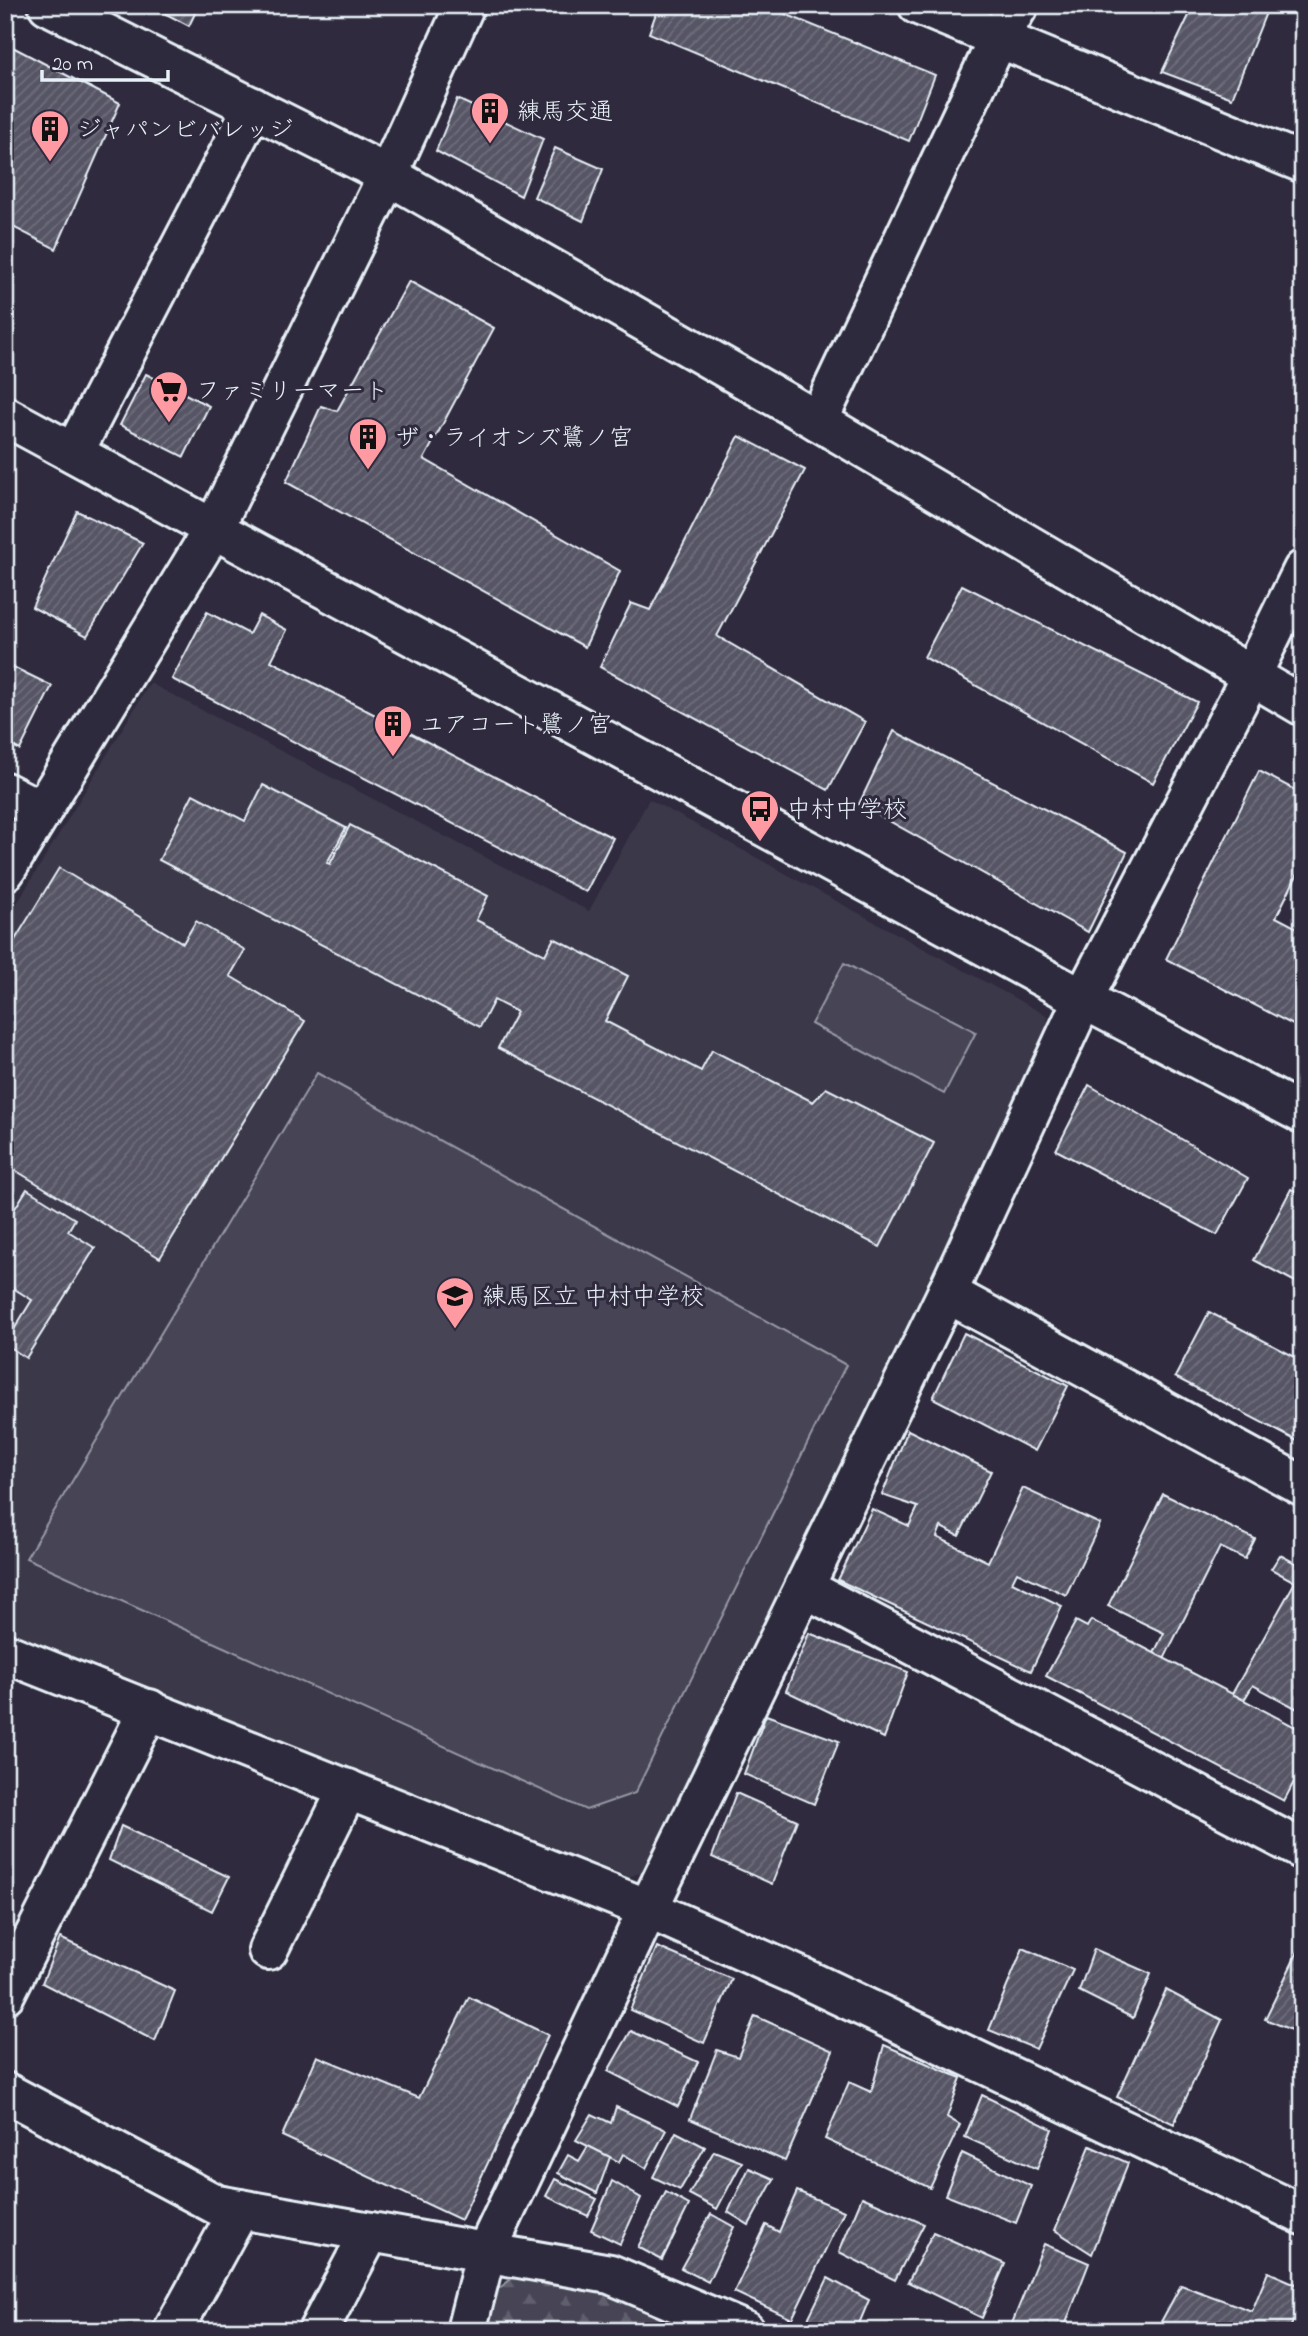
<svg xmlns="http://www.w3.org/2000/svg" width="1308" height="2336" viewBox="0 0 1308 2336" font-family="'Indie Flower','Klee One',sans-serif">
	<defs>
		<pattern id="forest-firs" width="22" height="20" patternUnits="userSpaceOnUse" patternTransform="scale(1.75)"><rect width="22" height="20" fill="#464455"/><path d="M5 1l3.5 6h-7zM16 11l3.5 6h-7z" fill="#615f6e"/></pattern>
		<pattern id="building-hatch" width="6" height="6" patternUnits="userSpaceOnUse" patternTransform="scale(1.75)"><rect width="6" height="6" fill="#575565"/><path d="M-1 1l2-2M0 6l6-6M5 7l2-2" fill="none" stroke="#6f6e7c"/></pattern>
	</defs>
	<rect width="100%" height="100%" fill="#2f2a3d"/>
	<filter id="ink" filterUnits="userSpaceOnUse"><feTurbulence type="fractalNoise" baseFrequency=".0143" numOctaves="2"/><feDisplacementMap in="SourceGraphic" scale="14" xChannelSelector="R" yChannelSelector="G"/><feConvolveMatrix kernelMatrix="1 2 1 2 8 2 1 2 1" color-interpolation-filters="sRGB"/></filter>
	<g filter="url(#ink)">
		<!-- built -->
		<path fill="#3b3749" d="M 150,683 L 589,911 L 649,799 L 1046,1015 L 1050,1029 L 645,1871 L 629,1877 L 5,1631 L 5,923 Z"/>
		<!-- forest -->
		<path fill="url(#forest-firs)" stroke="#979aa6" stroke-width="2" d="M 514,2277 L 605,2294 L 693,2331 L 485,2331 L 494,2292 Z"/>
		<!-- pitch -->
		<g fill="#464455" stroke="#979aa6" stroke-width="2">
			<path d="M 844,963 L 976,1032 L 944,1094 L 811,1024 Z"/>
			<path d="M 317,1073 L 846,1365 L 635,1793 L 586,1810 L 26,1558 Z"/>
		</g>
		<!-- building -->
		<g fill="url(#building-hatch)" stroke="#e8f1f8" stroke-width="2">
			<path d="M 149,5 L 199,5 L 189,26 Z"/>
			<path d="M 659,5 L 763,5 L 935,75 L 909,141 L 649,33 Z"/>
			<path d="M 1194,5 L 1269,5 L 1232,98 L 1162,72 Z"/>
			<path d="M 5,43 L 120,103 L 56,249 L 5,223 Z"/>
			<path d="M 457,99 L 543,139 L 521,196 L 436,151 Z"/>
			<path d="M 555,148 L 603,169 L 583,221 L 534,197 Z"/>
			<path d="M 409,281 L 494,328 L 424,459 L 620,571 L 585,647 L 286,482 L 321,406 L 337,411 Z"/>
			<path d="M 146,374 L 209,406 L 184,457 L 120,425 Z"/>
			<path d="M 739,436 L 805,470 L 717,636 L 865,722 L 828,790 L 600,667 L 631,603 L 650,610 Z"/>
			<path d="M 77,511 L 143,543 L 87,636 L 32,607 Z"/>
			<path d="M 962,585 L 1197,702 L 1153,783 L 924,657 Z"/>
			<path d="M 207,612 L 249,634 L 259,615 L 287,630 L 271,661 L 613,838 L 586,892 L 172,679 Z"/>
			<path d="M 5,663 L 52,686 L 20,750 L 5,742 Z"/>
			<path d="M 894,731 L 1127,852 L 1088,932 L 859,804 Z"/>
			<path d="M 1259,771 L 1303,794 L 1303,863 L 1276,917 L 1303,931 L 1303,1030 L 1166,959 Z"/>
			<path d="M 263,785 L 346,828 L 327,863 L 330,864 L 350,825 L 488,896 L 476,920 L 545,955 L 554,938 L 628,976 L 605,1021 L 701,1071 L 712,1050 L 813,1102 L 826,1088 L 934,1143 L 880,1247 L 498,1048 L 517,1012 L 494,1000 L 480,1027 L 159,860 L 193,794 L 245,821 Z"/>
			<path d="M 59,868 L 183,943 L 196,921 L 245,950 L 230,976 L 305,1021 L 160,1258 L 5,1164 L 5,956 Z"/>
			<path d="M 1089,1085 L 1248,1178 L 1217,1235 L 1056,1150 Z"/>
			<path d="M 27,1189 L 75,1219 L 68,1231 L 95,1248 L 26,1358 L 5,1344 L 32,1300 L 5,1283 L 5,1205 L 14,1210 Z"/>
			<path d="M 1291,1189 L 1303,1195 L 1303,1286 L 1254,1260 Z"/>
			<path d="M 1209,1312 L 1303,1361 L 1303,1444 L 1175,1377 Z"/>
			<path d="M 964,1333 L 1068,1386 L 1035,1451 L 933,1398 Z"/>
			<path d="M 908,1430 L 991,1471 L 959,1536 L 941,1527 L 937,1537 L 988,1562 L 1023,1488 L 1100,1524 L 1066,1595 L 1017,1572 L 1012,1582 L 1062,1606 L 1031,1671 L 838,1580 L 872,1509 L 909,1526 L 918,1507 L 882,1495 Z"/>
			<path d="M 1163,1494 L 1255,1539 L 1245,1559 L 1220,1547 L 1164,1659 L 1154,1653 L 1164,1633 L 1108,1606 Z"/>
			<path d="M 1280,1555 L 1303,1567 L 1303,1712 L 1253,1685 L 1244,1700 L 1232,1694 L 1295,1582 L 1271,1569 Z"/>
			<path d="M 1091,1620 L 1303,1731 L 1301,1743 L 1303,1744 L 1303,1765 L 1284,1801 L 1046,1676 L 1076,1621 L 1087,1627 Z"/>
			<path d="M 809,1633 L 908,1672 L 884,1738 L 786,1691 Z"/>
			<path d="M 766,1715 L 839,1741 L 814,1804 L 744,1774 Z"/>
			<path d="M 736,1793 L 797,1820 L 772,1884 L 712,1857 Z"/>
			<path d="M 1303,1796 L 1303,1821 L 1294,1817 Z"/>
			<path d="M 121,1826 L 229,1877 L 212,1911 L 109,1860 Z"/>
			<path d="M 60,1938 L 175,1991 L 155,2041 L 42,1983 Z"/>
			<path d="M 1303,1941 L 1303,2035 L 1265,2019 Z"/>
			<path d="M 657,1947 L 732,1979 L 704,2043 L 630,2010 Z"/>
			<path d="M 1023,1948 L 1073,1970 L 1036,2049 L 989,2030 Z"/>
			<path d="M 1094,1949 L 1151,1974 L 1133,2018 L 1079,1991 Z"/>
			<path d="M 1166,1990 L 1222,2020 L 1174,2124 L 1117,2097 Z"/>
			<path d="M 469,1997 L 548,2035 L 461,2220 L 282,2136 L 317,2056 L 419,2098 Z"/>
			<path d="M 755,2016 L 833,2051 L 785,2161 L 690,2119 L 717,2050 L 738,2057 Z"/>
			<path d="M 631,2031 L 698,2062 L 678,2107 L 608,2071 Z"/>
			<path d="M 884,2045 L 961,2078 L 947,2117 L 960,2125 L 930,2188 L 825,2139 L 849,2082 L 871,2092 Z"/>
			<path d="M 982,2095 L 1052,2129 L 1037,2169 L 965,2137 Z"/>
			<path d="M 616,2107 L 666,2130 L 646,2168 L 623,2154 L 619,2162 L 576,2140 L 592,2114 L 611,2123 Z"/>
			<path d="M 676,2132 L 705,2147 L 680,2190 L 653,2177 Z"/>
			<path d="M 588,2146 L 610,2157 L 597,2193 L 558,2173 L 568,2155 L 579,2161 Z"/>
			<path d="M 1090,2146 L 1128,2163 L 1092,2254 L 1055,2230 Z"/>
			<path d="M 714,2151 L 742,2162 L 717,2209 L 689,2194 Z"/>
			<path d="M 962,2153 L 1031,2186 L 1016,2223 L 945,2195 Z"/>
			<path d="M 749,2168 L 774,2179 L 749,2225 L 728,2212 Z"/>
			<path d="M 555,2179 L 597,2199 L 588,2216 L 546,2196 Z"/>
			<path d="M 612,2181 L 641,2198 L 620,2244 L 591,2230 Z"/>
			<path d="M 797,2191 L 844,2211 L 792,2319 L 734,2292 L 766,2225 L 779,2232 Z"/>
			<path d="M 666,2192 L 689,2205 L 662,2260 L 638,2247 Z"/>
			<path d="M 862,2197 L 924,2224 L 895,2280 L 839,2252 Z"/>
			<path d="M 711,2214 L 734,2227 L 708,2282 L 681,2268 Z"/>
			<path d="M 933,2232 L 1005,2264 L 982,2318 L 908,2282 Z"/>
			<path d="M 1044,2244 L 1089,2263 L 1063,2331 L 1009,2331 Z"/>
			<path d="M 1268,2272 L 1303,2287 L 1303,2297 L 1289,2331 L 1156,2331 L 1181,2285 L 1252,2311 Z"/>
			<path d="M 828,2278 L 869,2300 L 856,2331 L 803,2329 Z"/>
		</g>
		<g fill="none" stroke-linecap="round" stroke-linejoin="round">
			<defs>
				<g id="minor">
					<path d="M 48,5 L 388,175 L 818,421 L 1303,706"/>
					<path d="M 918,5 L 1303,163"/>
					<path d="M 5,416 L 1083,999 L 1303,1114"/>
					<path d="M 818,421 L 999,37 L 1019,5"/>
					<path d="M 74,452 L 253,107"/>
					<path d="M 5,792 L 42,811"/>
					<path d="M 5,871 L 214,528 L 388,175 L 465,5"/>
					<path d="M 947,1293 L 1303,1486"/>
					<path d="M 805,1588 L 1303,1850"/>
					<path d="M 5,1653 L 648,1909 L 801,1977 L 1303,2215"/>
					<path d="M 268,1950 L 348,1789"/>
					<path d="M 5,1994 L 149,1709"/>
					<path d="M 5,2092 L 217,2205 L 610,2274 L 745,2331"/>
					<path d="M 173,2331 L 240,2209"/>
					<path d="M 318,2331 L 370,2232"/>
					<path d="M 466,2331 L 486,2252 L 648,1909 L 947,1293 L 1083,999 L 1252,674 L 1303,570"/>
				</g>
			</defs>
			<!-- minor casing -->
			<use href="#minor" stroke="#e8f1f8" stroke-width="44"/>
			<!-- minor -->
			<use href="#minor" stroke="#2f2a3d" stroke-width="38"/>
		</g>
	</g>
	<!-- icons -->
	<defs>
		<symbol id="building-pin" viewBox="-11 -11 22 30"><path d="M0 17L-7.5 6A9.5 9.5 0 1 1 7.5 6Z" fill="#ff9aa2" stroke="#2f2a3d"/><path d="M-4-6H4V6H1V3H-1V6H-4ZM-2.5-4.3h1.7v1.8h-1.7ZM.8-4.3h1.7v1.8H.8ZM-2.5-1h1.7V.8h-1.7ZM.8-1h1.7V.8H.8Z" fill="#111"/></symbol>
		<symbol id="supermarket-pin" viewBox="-11 -11 22 30"><path d="M0 17L-7.5 6A9.5 9.5 0 1 1 7.5 6Z" fill="#ff9aa2" stroke="#2f2a3d"/><path d="M-6-5.5h2.5l.6 2H6L4.5 2H-2.5L-4.4-4H-6ZM-1.5 3.2a1.3 1.3 0 1 0 .1 0ZM3 3.2a1.3 1.3 0 1 0 .1 0Z" fill="#111"/></symbol>
		<symbol id="bus-pin" viewBox="-11 -11 22 30"><path d="M0 17L-7.5 6A9.5 9.5 0 1 1 7.5 6Z" fill="#ff9aa2" stroke="#2f2a3d"/><path d="M-5-6H5V4H4V6H2V4H-2V6H-4V4H-5ZM-3.5-4V0h7V-4ZM-3.5 1.2v1.5H-2V1.2ZM2 1.2v1.5H3.5V1.2Z" fill="#111"/></symbol>
		<symbol id="school-pin" viewBox="-11 -11 22 30"><path d="M0 17L-7.5 6A9.5 9.5 0 1 1 7.5 6Z" fill="#ff9aa2" stroke="#2f2a3d"/><path d="M0-5L7-2L0 1L-7-2ZM-4 1L0 2.5L4 1V4Q0 6-4 4Z" fill="#111"/></symbol>
	</defs>
	<g fill-rule="evenodd">
		<use href="#building-pin" x="468" y="89" width="44" height="60"/>
		<use href="#building-pin" x="28" y="107" width="44" height="60"/>
		<use href="#supermarket-pin" x="147" y="368" width="44" height="60"/>
		<use href="#building-pin" x="346" y="415" width="44" height="60"/>
		<use href="#building-pin" x="371" y="702" width="44" height="60"/>
		<use href="#bus-pin" x="738" y="787" width="44" height="60"/>
		<use href="#school-pin" x="433" y="1274" width="44" height="60"/>
	</g>
	<g text-anchor="middle" stroke-width="6" stroke-linejoin="round" paint-order="stroke">
		<!-- poi labels -->
		<g font-size="24" fill="#e8f1f8" stroke="#2f2a3d" text-anchor="start">
			<text x="517" y="119">練馬交通</text>
			<text x="77" y="137">ジャパンビバレッジ</text>
			<text x="196" y="398">ファミリーマート</text>
			<text x="395" y="445">ザ・ライオンズ鷺ノ宮</text>
			<text x="420" y="732">ユアコート鷺ノ宮</text>
			<text x="787" y="817">中村中学校</text>
			<text x="482" y="1304">練馬区立 中村中学校</text>
		</g>
	</g>
	<!-- margin -->
	<rect width="1308" height="2336" fill="none" stroke="#2f2a3d" stroke-width="28"/>
	<rect x="14" y="14" width="1280" height="2308" fill="none" stroke="#e8f1f8" stroke-width="2.5" filter="url(#ink)"/>
	<!-- scale -->
	<path d="M42 70v10h126v-10" fill="none" stroke="#e8f1f8" stroke-width="3.5"/>
	<text x="52" y="70" font-size="21" fill="#e8f1f8" stroke="#2f2a3d" stroke-width="5" paint-order="stroke">20 m</text>
</svg>
